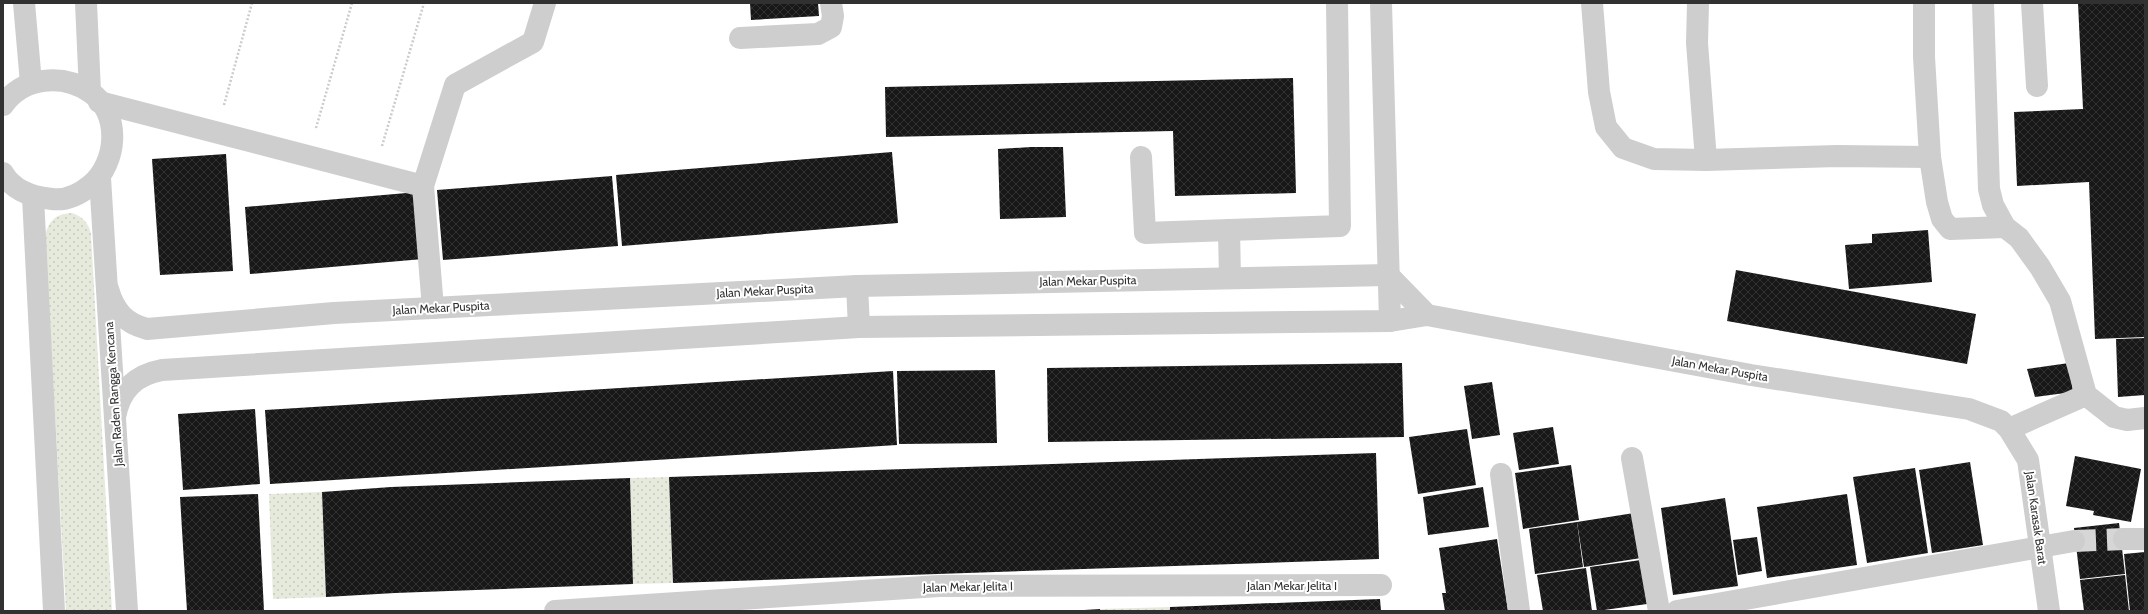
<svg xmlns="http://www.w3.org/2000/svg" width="2148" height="614" viewBox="0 0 2148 614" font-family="Cabin,sans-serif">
	<defs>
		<pattern id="grass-dots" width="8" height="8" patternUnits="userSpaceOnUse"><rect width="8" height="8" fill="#e5eadd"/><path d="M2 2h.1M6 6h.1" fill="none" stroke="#c5c9be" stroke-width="1.8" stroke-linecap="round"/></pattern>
		<pattern id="building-cross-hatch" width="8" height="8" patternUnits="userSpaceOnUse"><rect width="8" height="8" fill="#181818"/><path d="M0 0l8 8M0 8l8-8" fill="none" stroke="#313131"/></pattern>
	</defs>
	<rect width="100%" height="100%" fill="#fff"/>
	<!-- grass -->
	<g fill="url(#grass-dots)">
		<path d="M 72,213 C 83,217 88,222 91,234 L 112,611 L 66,611 L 45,237 C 48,221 55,214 72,213 Z"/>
		<path d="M 669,477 L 673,583 L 633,584 L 630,478 Z"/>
		<path d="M 322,492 L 326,597 L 273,599 L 269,494 Z"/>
		<path d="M 1170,607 L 1170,611 L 1100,611 L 1100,609 Z"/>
	</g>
	<!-- building -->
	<g fill="url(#building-cross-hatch)">
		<path d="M 750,3 L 818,3 L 819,16 L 751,20 Z"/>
		<path d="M 2078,3 L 2145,3 L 2145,337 L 2095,339 L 2089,182 L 2017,186 L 2014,112 L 2083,109 Z"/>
		<path d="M 1293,78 L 1296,193 L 1175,196 L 1173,131 L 886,137 L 885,87 Z"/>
		<path d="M 1031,147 L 1063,147 L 1066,217 L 1000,219 L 998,149 Z"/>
		<path d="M 892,152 L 898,223 L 622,246 L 616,175 Z"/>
		<path d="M 226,154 L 233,271 L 160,275 L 152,159 Z"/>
		<path d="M 612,176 L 618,246 L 443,260 L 437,190 Z"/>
		<path d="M 418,192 L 423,259 L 250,274 L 245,207 Z"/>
		<path d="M 1928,230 L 1932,282 L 1849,289 L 1845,245 L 1872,243 L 1872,234 Z"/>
		<path d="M 1736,270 L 1976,314 L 1967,364 L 1727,321 Z"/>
		<path d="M 2145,338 L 2145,395 L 2118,397 L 2116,339 Z"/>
		<path d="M 1402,363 L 1404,437 L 1048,442 L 1047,368 Z"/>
		<path d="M 2069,363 L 2073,392 L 2035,397 L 2027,369 Z"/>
		<path d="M 995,370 L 997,443 L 899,444 L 897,371 Z"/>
		<path d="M 893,371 L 897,445 L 270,484 L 265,410 Z"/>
		<path d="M 1492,382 L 1500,435 L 1472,439 L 1464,386 Z"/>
		<path d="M 255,409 L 260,484 L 183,490 L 178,414 Z"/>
		<path d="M 1553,427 L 1559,464 L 1519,470 L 1513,433 Z"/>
		<path d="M 1467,429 L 1476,485 L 1418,494 L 1409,437 Z"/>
		<path d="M 1376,453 L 1379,559 L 673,583 L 669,477 Z"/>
		<path d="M 2075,456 L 2141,469 L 2131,522 L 2093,515 L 2094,511 L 2066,506 Z"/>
		<path d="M 1970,462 L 1983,545 L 1932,553 L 1919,470 Z"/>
		<path d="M 1571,465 L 1579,520 L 1523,529 L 1515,473 Z"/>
		<path d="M 1915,468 L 1928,553 L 1867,563 L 1853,477 Z"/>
		<path d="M 630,478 L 633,584 L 395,593 L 326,597 L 322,492 L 391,487 Z"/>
		<path d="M 1483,487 L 1489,527 L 1428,535 L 1423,497 Z"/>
		<path d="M 258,494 L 264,611 L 187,611 L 180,497 Z"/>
		<path d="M 1847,494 L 1857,565 L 1767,578 L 1757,507 Z"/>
		<path d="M 1725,498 L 1738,586 L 1673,595 L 1661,508 Z"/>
		<path d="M 1634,513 L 1641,558 L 1584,567 L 1577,522 Z"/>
		<path d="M 1577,522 L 1583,567 L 1535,574 L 1529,529 Z"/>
		<path d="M 2119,523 L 2125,574 L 2080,579 L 2074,528 Z"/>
		<path d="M 1757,537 L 1762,571 L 1738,575 L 1733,540 Z"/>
		<path d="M 1497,539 L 1508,611 L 1445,611 L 1442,593 L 1446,593 L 1439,548 Z"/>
		<path d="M 2145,552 L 2145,611 L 2130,611 L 2124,554 Z"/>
		<path d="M 1641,560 L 1647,604 L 1597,611 L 1590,567 Z"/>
		<path d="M 1586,568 L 1592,611 L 1543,611 L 1537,575 Z"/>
		<path d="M 2125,575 L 2129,611 L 2084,611 L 2080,580 Z"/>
		<path d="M 1380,599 L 1381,611 L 1170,611 L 1170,607 Z"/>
		<path d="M 1100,609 L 1100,611 L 1084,611 L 1084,610 Z"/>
	</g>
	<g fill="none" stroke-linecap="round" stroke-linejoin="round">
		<!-- minor-tunnel -->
		<path stroke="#d6d6d6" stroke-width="22" stroke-dasharray="22 11" stroke-linecap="butt" d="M 2074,541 L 2124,539"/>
		<!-- path -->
		<g stroke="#cbcbcb" stroke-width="2.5" stroke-dasharray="2 2" stroke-linecap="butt">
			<path d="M 224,105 L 252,3"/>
			<path d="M 316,128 L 352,3"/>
			<path d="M 382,146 L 424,3"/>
		</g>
		<!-- minor -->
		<g stroke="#cecece" stroke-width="22">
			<path d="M 24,3 L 31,83"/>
			<path d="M 86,3 L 90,92"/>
			<path d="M 1381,3 L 1390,321"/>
			<path d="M 1592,3 L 1599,92 L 1606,127 L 1623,148 L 1654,159 L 1706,160 L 1837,156 L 1930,157"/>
			<path d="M 1698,3 L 1697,43 L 1706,160"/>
			<path d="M 1924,3 L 1924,57 L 1930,157 L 1937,202 L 1942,219 L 1950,229 L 2005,227"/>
			<path d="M 1983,3 L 1989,189 L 1993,205 L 2005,227 L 2019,238 L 2040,267 L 2060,301 L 2086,395 L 2114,417 L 2127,420 L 2145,418"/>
			<path d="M 2032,3 L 2037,86"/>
			<path d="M 740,38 L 818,34 L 831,27 L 833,16 L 831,3"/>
			<path d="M 99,102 L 423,186 L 455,85 L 533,42 L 545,3"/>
			<path d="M 3,105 C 23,77 62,73 90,92 C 122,114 117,163 91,185 C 80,194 66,201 52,199 C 33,197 13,191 3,173"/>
			<path d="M 1141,157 L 1145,233 L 1340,226 L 1337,3"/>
			<path d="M 100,178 L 127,611"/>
			<path d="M 423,186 L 433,308"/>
			<path d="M 33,197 L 54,611"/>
			<path d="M 1229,230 L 1230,278"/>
			<path d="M 857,286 L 859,327"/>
			<path d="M 108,289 C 114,311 125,323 147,329 L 334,313 L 857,286 L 1388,275 L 1427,315"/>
			<path d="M 115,417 C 120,390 135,375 162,370 L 859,327 L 1390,321 L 1427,315 L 1751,375 L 1969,409 L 2001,421 L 2009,429 L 2028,460 L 2049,611"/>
			<path d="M 2009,429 L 2086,395"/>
			<path d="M 1632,458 L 1659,611"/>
			<path d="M 1501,474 L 1519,611"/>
			<path d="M 2124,539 L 2145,539"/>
			<path d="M 555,611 L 939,586 L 1381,585"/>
			<path d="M 1677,611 L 2074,541"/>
		</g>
	</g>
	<g text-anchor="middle" stroke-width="4" stroke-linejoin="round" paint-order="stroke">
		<!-- street labels -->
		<g font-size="12" fill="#313131" stroke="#fff">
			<text transform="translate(1088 281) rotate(-1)" y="4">Jalan Mekar Puspita</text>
			<text transform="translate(765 291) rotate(-3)" y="4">Jalan Mekar Puspita</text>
			<text transform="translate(441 308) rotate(-3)" y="4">Jalan Mekar Puspita</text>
			<text transform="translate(1720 369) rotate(10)" y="4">Jalan Mekar Puspita</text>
			<text transform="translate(114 394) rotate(-94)" y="4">Jalan Raden Rangga Kencana</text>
			<text transform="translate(2036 518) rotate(82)" y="4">Jalan Karasak Barat</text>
			<text x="1292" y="590">Jalan Mekar Jelita I</text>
			<text transform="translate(968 587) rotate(-1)" y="4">Jalan Mekar Jelita I</text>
		</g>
	</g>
	<!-- border -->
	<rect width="2148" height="614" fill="none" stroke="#313131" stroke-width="8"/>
</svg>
